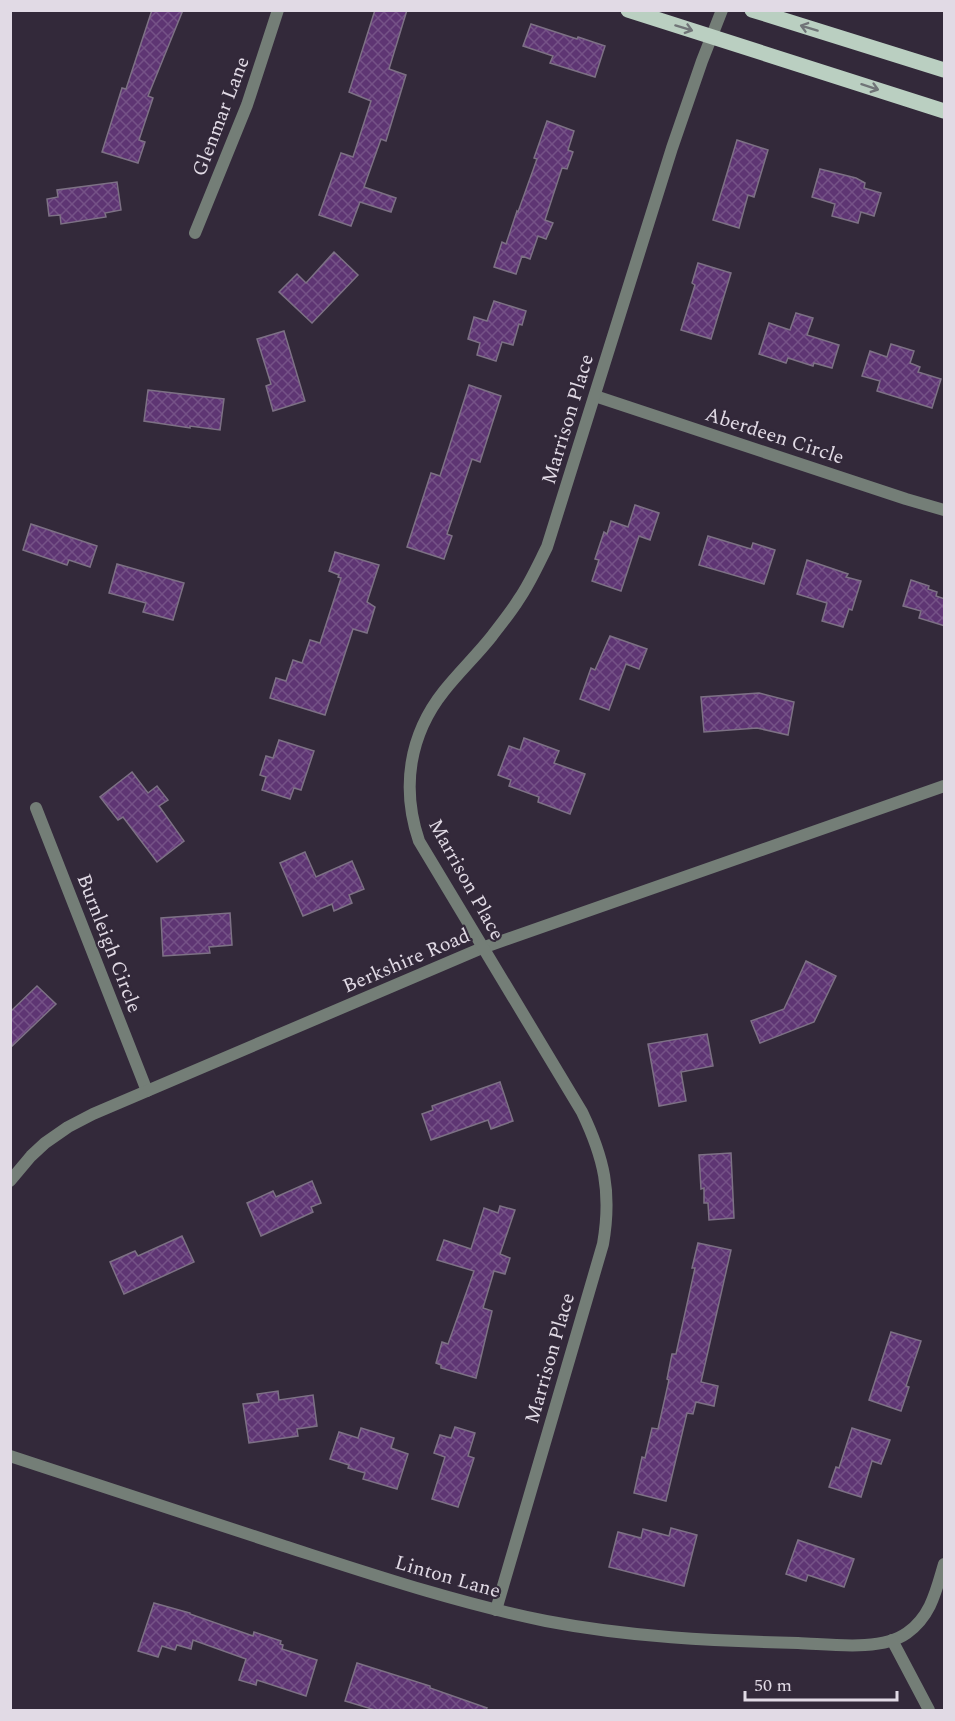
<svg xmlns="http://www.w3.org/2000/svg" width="955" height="1721" viewBox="0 0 955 1721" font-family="Spectral,serif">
	<defs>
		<pattern id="building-cross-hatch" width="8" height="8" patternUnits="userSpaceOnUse" patternTransform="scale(1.5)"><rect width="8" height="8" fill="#5e3573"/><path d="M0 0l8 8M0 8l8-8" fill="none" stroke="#755287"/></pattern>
	</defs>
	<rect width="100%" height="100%" fill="#33293a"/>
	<!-- building -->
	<g fill="url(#building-cross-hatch)" stroke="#7d7185" stroke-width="1.5">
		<path d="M 152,10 L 183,10 L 148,96 L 153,98 L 139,140 L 145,142 L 138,163 L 102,152 L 122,88 L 126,89 Z"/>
		<path d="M 375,10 L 407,10 L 389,69 L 406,75 L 386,141 L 381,139 L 364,187 L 396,198 L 391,212 L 360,202 L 351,226 L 319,215 L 341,153 L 353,157 L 371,101 L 349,92 Z"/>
		<path d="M 531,24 L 577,39 L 578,37 L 605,46 L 595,77 L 550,63 L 553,56 L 523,46 Z"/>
		<path d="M 547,121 L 574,131 L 568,150 L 573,152 L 567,169 L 562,168 L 545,220 L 553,223 L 546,239 L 538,236 L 530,259 L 522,256 L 516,274 L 494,267 L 502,242 L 506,244 L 517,211 L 518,212 L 537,159 L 534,158 Z"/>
		<path d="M 737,140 L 768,150 L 754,197 L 748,195 L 739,228 L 713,220 Z"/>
		<path d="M 820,169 L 856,178 L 865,183 L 864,188 L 881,193 L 874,216 L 861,212 L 858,223 L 832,216 L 835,204 L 812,197 Z"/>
		<path d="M 117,182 L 121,210 L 105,213 L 106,217 L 61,224 L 60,215 L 49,216 L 47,199 L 58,197 L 57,190 Z"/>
		<path d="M 334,252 L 358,275 L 312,323 L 279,292 L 297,274 L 306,283 Z"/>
		<path d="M 698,263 L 731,273 L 711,339 L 681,330 L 695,285 L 692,283 Z"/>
		<path d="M 494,301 L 526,311 L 522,325 L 519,324 L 513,345 L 502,342 L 496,361 L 477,355 L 480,343 L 468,339 L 474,317 L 487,321 Z"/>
		<path d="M 796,313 L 813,318 L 807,335 L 839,345 L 832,368 L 814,363 L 813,366 L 788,358 L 786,363 L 759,354 L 769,323 L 790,330 Z"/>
		<path d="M 284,331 L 305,401 L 273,411 L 266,386 L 271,384 L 257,339 Z"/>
		<path d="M 891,344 L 914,351 L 910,363 L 920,367 L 918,372 L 941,379 L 932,408 L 877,391 L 880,381 L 862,376 L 870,351 L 887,357 Z"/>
		<path d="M 469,385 L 501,396 L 480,462 L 472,459 L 447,534 L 452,536 L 444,559 L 407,547 L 431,473 L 440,476 Z"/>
		<path d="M 148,390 L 224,399 L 220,430 L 190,426 L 190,428 L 144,421 Z"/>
		<path d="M 635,505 L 659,513 L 650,540 L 639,536 L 621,591 L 592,581 L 599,560 L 595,559 L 604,532 L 607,534 L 611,521 L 628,527 Z"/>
		<path d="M 31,524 L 97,546 L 90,567 L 69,560 L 67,565 L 23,550 Z"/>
		<path d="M 708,536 L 751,549 L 753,543 L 775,550 L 764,584 L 699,565 Z"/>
		<path d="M 335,552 L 379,565 L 367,602 L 375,607 L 367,633 L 353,629 L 325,715 L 270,698 L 276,678 L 286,681 L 293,660 L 302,663 L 310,640 L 320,643 L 341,578 L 338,577 L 339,575 L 329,571 Z"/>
		<path d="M 807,560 L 848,574 L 846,577 L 861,581 L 852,610 L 849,609 L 843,627 L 822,621 L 827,603 L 797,594 Z"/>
		<path d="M 117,564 L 184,583 L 173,620 L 143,612 L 146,603 L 109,593 Z"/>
		<path d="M 911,580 L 929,586 L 928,589 L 937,592 L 936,596 L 945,599 L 945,626 L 919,618 L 921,611 L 903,606 Z"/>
		<path d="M 610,636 L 647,649 L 639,669 L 626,664 L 609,710 L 580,699 L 591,668 L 595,670 Z"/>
		<path d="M 759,693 L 794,702 L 788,735 L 757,728 L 704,732 L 701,697 Z"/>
		<path d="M 524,738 L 559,751 L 554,763 L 585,774 L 570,814 L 538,802 L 539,797 L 509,786 L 511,780 L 498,775 L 509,746 L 520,750 Z"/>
		<path d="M 279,740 L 314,751 L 301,790 L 294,788 L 290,799 L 262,790 L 266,777 L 260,775 L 266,756 L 273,758 Z"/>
		<path d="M 132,772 L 148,793 L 157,786 L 168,800 L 159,806 L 184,841 L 157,862 L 123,817 L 118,820 L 100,797 Z"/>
		<path d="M 305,852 L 316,877 L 352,861 L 364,889 L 349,895 L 352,903 L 334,911 L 332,904 L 303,916 L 280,863 Z"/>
		<path d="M 230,913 L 232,945 L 209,947 L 210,953 L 163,956 L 161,918 Z"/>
		<path d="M 806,961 L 836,976 L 814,1022 L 760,1043 L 751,1021 L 784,1009 Z"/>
		<path d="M 37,986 L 56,1004 L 10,1048 L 10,1012 Z"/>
		<path d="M 707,1034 L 713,1066 L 681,1072 L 686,1101 L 659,1106 L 648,1044 Z"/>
		<path d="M 500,1082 L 513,1121 L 491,1129 L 488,1120 L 431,1140 L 422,1114 L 433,1110 L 432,1106 Z"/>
		<path d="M 731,1153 L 734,1218 L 709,1220 L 708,1203 L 704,1203 L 704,1188 L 701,1189 L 699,1155 Z"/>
		<path d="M 312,1181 L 321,1203 L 311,1207 L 313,1212 L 261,1236 L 247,1203 L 273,1191 L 276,1197 Z"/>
		<path d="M 500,1206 L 515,1210 L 500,1254 L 510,1258 L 505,1274 L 494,1271 L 483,1308 L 492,1311 L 476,1378 L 441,1368 L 441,1365 L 436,1363 L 442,1342 L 448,1344 L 474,1271 L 437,1260 L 444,1240 L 471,1249 L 484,1208 L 498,1213 Z"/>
		<path d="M 182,1236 L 194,1262 L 124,1294 L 110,1262 L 135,1251 L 138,1256 Z"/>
		<path d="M 698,1243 L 731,1250 L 701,1382 L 718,1386 L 714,1406 L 696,1402 L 693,1414 L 687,1413 L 666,1501 L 634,1493 L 642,1457 L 645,1458 L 652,1428 L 658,1429 L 669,1380 L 667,1379 L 672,1354 L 676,1354 L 695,1268 L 692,1268 Z"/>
		<path d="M 891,1332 L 921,1341 L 906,1386 L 909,1387 L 901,1411 L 869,1400 Z"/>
		<path d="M 278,1391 L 279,1400 L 313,1395 L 317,1426 L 297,1429 L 298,1436 L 249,1443 L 243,1404 L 259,1402 L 257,1394 Z"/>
		<path d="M 455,1427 L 475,1433 L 468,1456 L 474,1458 L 458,1507 L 432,1499 L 445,1457 L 434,1453 L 440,1435 L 451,1438 Z"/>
		<path d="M 361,1428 L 394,1438 L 391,1448 L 408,1454 L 397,1489 L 363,1479 L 365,1473 L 348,1468 L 349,1465 L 330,1459 L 339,1432 L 358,1438 Z"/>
		<path d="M 852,1428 L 890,1440 L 881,1464 L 872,1461 L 861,1497 L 829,1487 L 836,1467 L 839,1468 Z"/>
		<path d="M 671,1528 L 697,1535 L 684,1586 L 609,1567 L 618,1532 L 641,1538 L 643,1529 L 669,1536 Z"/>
		<path d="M 798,1540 L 854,1559 L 844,1587 L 808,1575 L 806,1581 L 786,1574 Z"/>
		<path d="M 154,1603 L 190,1613 L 190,1614 L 253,1636 L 254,1632 L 281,1641 L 280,1644 L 283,1645 L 282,1649 L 317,1660 L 306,1696 L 257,1680 L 256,1685 L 239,1680 L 246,1659 L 193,1640 L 191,1649 L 177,1645 L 175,1650 L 162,1646 L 158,1657 L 138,1651 Z"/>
		<path d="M 357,1663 L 430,1686 L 430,1688 L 487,1708 L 486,1710 L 375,1710 L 345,1701 Z"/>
	</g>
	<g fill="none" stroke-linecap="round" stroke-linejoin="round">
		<!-- street -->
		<g stroke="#747e77" stroke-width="12">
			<path d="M 195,233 L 247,105 L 278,10"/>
			<path d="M 595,396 L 906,499 L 944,510"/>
			<path d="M 36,808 L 147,1091"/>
			<path d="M 10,1181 L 31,1156 L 45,1143 L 68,1127 L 93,1114 L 482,948 L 944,786"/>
			<path d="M 10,1456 C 102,1486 193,1516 284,1546 C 371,1574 457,1603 546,1621 C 629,1637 713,1641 798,1643 C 829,1644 880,1652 907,1633 C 931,1616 936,1591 944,1564"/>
			<path d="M 496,1610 L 603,1244 C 612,1192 604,1158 582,1112 L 419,841 C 401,788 409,735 444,691 C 459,672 477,655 492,636 C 501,624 511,612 519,599 C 530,583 538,565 547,547 L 672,148 L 702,61 L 722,10"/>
			<path d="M 892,1640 L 929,1710"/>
		</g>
		<!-- primary -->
		<g stroke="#bacfc1" stroke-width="15">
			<path d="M 628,10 L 944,111"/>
			<path d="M 752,10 L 944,70"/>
		</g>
	</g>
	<!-- one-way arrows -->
	<defs><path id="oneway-shaft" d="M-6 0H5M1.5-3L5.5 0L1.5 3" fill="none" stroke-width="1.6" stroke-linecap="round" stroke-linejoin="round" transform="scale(1.5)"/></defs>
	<g stroke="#707477">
		<use href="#oneway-shaft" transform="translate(684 28) rotate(17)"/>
		<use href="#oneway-shaft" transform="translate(809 28) rotate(-163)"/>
		<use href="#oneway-shaft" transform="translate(870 87) rotate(18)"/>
	</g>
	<g text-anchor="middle" stroke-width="4.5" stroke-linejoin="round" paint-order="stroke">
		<!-- street labels -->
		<g font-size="20" fill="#e1dae5" stroke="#33293a">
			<text transform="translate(220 116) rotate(-69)" y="7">Glenmar Lane</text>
			<text transform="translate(567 419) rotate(-73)" y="7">Marrison Place</text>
			<text transform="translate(775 435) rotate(18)" y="7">Aberdeen Circle</text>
			<text transform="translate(467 879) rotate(61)" y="7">Marrison Place</text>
			<text transform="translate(110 943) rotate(69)" y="7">Burnleigh Circle</text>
			<text transform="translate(406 960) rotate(-23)" y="7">Berkshire Road</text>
			<text transform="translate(549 1358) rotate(-74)" y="7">Marrison Place</text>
			<text transform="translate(448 1576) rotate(16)" y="7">Linton Lane</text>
		</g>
	</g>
	<!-- border -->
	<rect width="955" height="1721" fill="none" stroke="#e1dae5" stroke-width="24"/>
	<!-- scale -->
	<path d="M745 1691v9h152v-9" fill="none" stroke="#e1dae5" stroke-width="3"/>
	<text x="754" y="1691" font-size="18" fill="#e1dae5" stroke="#33293a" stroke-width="4.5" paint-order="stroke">50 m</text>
</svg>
